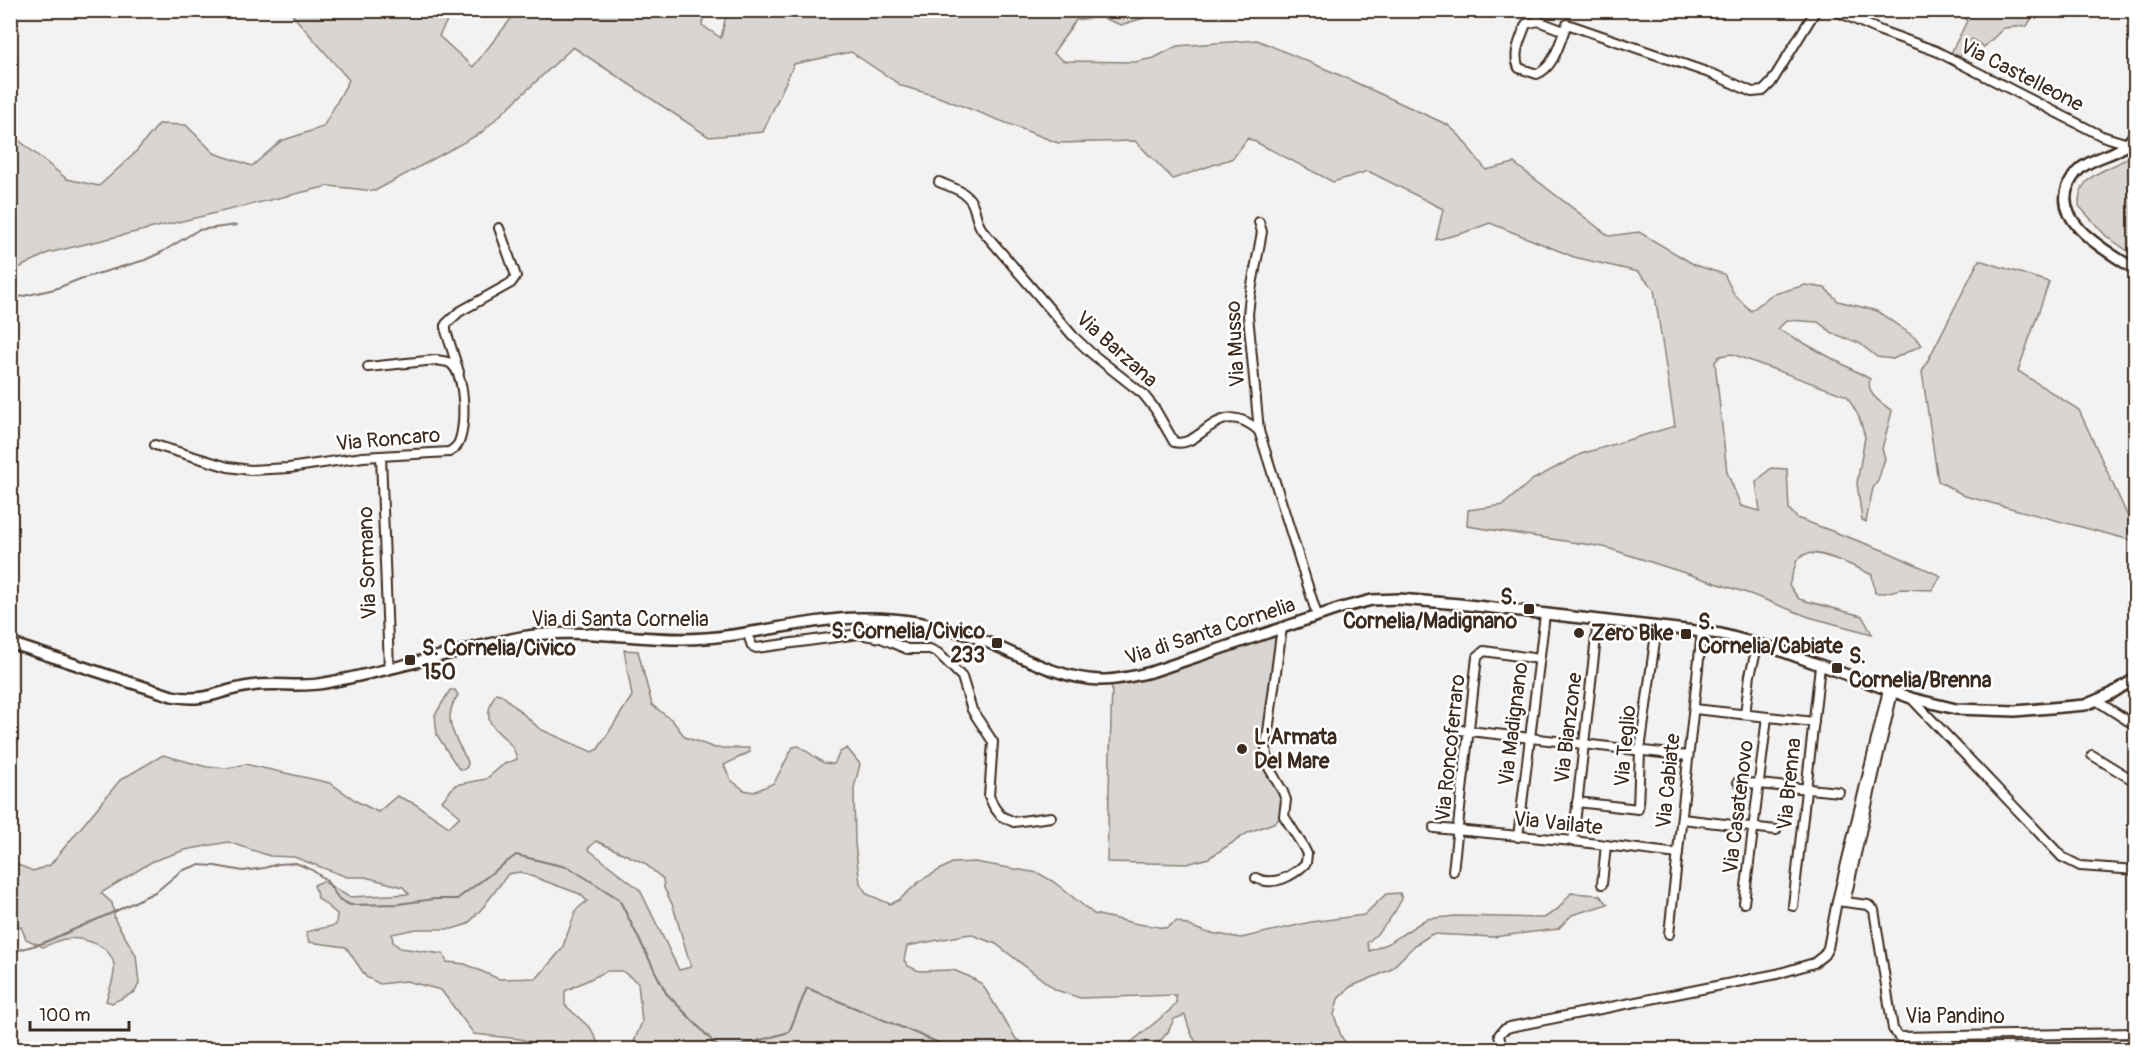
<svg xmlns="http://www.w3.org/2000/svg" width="2146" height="1060" viewBox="0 0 2146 1060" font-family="Pangolin,sans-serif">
	<rect width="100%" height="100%" fill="#f3f2f2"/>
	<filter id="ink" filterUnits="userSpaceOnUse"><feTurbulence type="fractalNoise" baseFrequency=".0167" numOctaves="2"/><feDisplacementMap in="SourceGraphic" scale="12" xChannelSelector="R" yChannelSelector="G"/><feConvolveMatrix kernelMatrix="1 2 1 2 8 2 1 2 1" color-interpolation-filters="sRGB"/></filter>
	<g filter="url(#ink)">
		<!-- green -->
		<g fill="#d8d5d2" stroke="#8a8078" stroke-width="1.5" fill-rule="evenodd">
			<path d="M 379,11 L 382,15 L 387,11 L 452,11 L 439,36 L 473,67 L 518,10 L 704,11 L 702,25 L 721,38 L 727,11 L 1167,11 L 1121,25 L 1100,17 L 1076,20 L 1053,53 L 1064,61 L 1135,62 L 1154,58 L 1177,46 L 1257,40 L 1335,73 L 1448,125 L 1459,135 L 1486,170 L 1514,163 L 1609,236 L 1639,232 L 1695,265 L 1724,274 L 1734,294 L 1751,311 L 1771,295 L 1805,285 L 1825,288 L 1838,301 L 1877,311 L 1916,338 L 1922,345 L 1893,359 L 1877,357 L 1859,343 L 1834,334 L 1818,322 L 1787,320 L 1778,329 L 1870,379 C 1866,395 1881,402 1892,411 L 1882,449 L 1885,458 L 1878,481 L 1873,488 L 1866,522 L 1862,520 L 1857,483 L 1865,437 L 1859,417 L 1847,396 L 1732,354 L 1720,356 L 1715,362 L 1727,472 L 1741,506 L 1760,511 L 1756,482 L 1771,468 L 1787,469 L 1789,509 L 1797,518 L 1888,552 L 1941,576 L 1932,590 L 1901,589 L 1885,593 L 1875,593 L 1872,575 C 1858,568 1820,550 1806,554 C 1803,555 1800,558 1797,560 L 1789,585 L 1799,599 L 1862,616 L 1872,634 L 1809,617 L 1750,594 L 1604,547 L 1467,526 L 1468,510 L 1503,505 L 1532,480 L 1581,454 L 1675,426 L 1654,289 L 1638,272 L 1574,257 L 1490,223 L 1463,233 L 1436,240 L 1443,209 L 1368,171 L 1333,182 L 1248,138 L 1233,158 L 1173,179 L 1135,141 L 1058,143 L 936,96 L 902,86 L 851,52 L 794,64 L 763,132 L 709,137 L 573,47 L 481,133 L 375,191 L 329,186 L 48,253 L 11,272 L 11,134 L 67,179 L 99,186 L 133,155 L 159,124 L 186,125 L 214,153 L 252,166 L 281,141 L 323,127 L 349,80 L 289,11 Z"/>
			<path d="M 1961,11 L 2036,11 L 2027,26 L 2004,28 L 1984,47 L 1972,39 L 1960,57 L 1951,53 L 1967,21 Z"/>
			<path d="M 2135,152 L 2135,256 L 2106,236 L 2079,206 C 2079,202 2079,195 2081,191 C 2089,169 2120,168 2135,152 Z"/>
			<path d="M 1979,260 L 2049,282 L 2018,371 L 2079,410 L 2135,532 L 2134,541 L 1965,496 L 1938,481 L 1922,372 Z"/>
			<path d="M 1277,634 L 1263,740 L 1264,758 L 1283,800 L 1281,816 L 1276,822 L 1249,832 L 1209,858 L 1187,864 L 1107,862 L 1112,684 C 1167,678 1225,652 1277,634 Z"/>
			<path d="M 624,650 L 638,651 L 652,705 L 672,720 L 685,737 L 715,748 L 749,748 L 750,752 L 724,765 L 731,780 L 744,790 L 754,792 L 774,783 L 793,747 L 799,746 L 824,763 L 834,764 L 840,752 L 847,748 L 860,764 L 854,788 L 855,844 L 860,883 L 867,894 L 890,904 L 899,900 L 921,880 L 952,863 L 975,862 L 1038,873 L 1054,882 L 1094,914 L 1138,924 L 1166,928 L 1177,921 L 1205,932 L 1241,938 L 1311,922 L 1364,915 L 1386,894 L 1400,893 L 1402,899 C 1393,917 1383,930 1367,943 L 1370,951 L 1389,943 L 1426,919 L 1456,916 L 1544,918 L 1558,909 L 1571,893 L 1599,895 L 1608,904 L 1572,915 L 1558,929 L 1493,937 L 1432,934 L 1415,945 L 1390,970 L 1350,987 L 1338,999 L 1334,1015 L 1341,1036 L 1350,1050 L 1208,1049 C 1192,1045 1189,1028 1185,1015 L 1174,1019 L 1168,1032 L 1153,1049 L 1123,1049 L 1169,1011 L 1176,1003 L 1176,995 L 1080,998 L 1056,990 L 996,944 L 970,934 L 907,946 L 904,960 L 908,966 L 919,971 L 953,970 L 968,976 L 982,984 L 1016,1039 L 1034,1049 L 631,1049 L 642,1022 L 638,983 L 622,971 L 607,971 L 565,991 L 565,1005 L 591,1029 L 601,1049 L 558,1049 L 520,1039 L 474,1034 L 441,990 L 406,981 L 380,984 L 366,977 L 346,947 L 309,942 L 306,932 L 336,925 L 337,914 L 318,898 L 314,885 L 323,881 L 349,897 L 409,894 L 403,887 L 365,877 L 347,877 L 294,857 L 270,856 L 228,842 L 185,850 L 153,861 L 101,893 L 112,903 L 115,920 L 136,955 L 139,983 L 135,992 L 112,1003 L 106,1001 C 109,990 116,976 114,965 C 111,944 82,937 65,939 C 58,940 49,945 43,947 L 26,939 L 21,927 L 11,928 L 11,862 L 33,871 L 50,865 L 120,780 L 163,755 L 207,767 L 230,768 L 245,764 L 330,783 L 358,802 L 378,812 L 397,796 L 415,804 L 449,827 L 460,816 L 442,801 L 455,785 L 486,779 L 504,764 L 517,759 C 510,728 473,733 496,693 L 502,695 L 540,729 L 592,752 L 598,749 L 632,696 ZM 596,841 L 644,863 L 663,879 L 664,888 L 673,906 L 691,967 L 679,970 L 640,890 L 588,849 ZM 520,872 L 580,894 L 587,901 L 576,910 L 562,949 L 537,978 L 499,979 L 465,964 L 447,962 L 443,954 L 400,948 L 393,942 L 392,934 L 416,929 L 452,929 L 468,924 L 484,906 L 508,874 Z"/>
			<path d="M 450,690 L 455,690 L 458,695 C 440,720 456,738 468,762 L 467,767 L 463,770 L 458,768 L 437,735 L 435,715 Z"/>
			<path d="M 2011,1039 L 2135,1039 L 2135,1049 L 2022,1049 L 2013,1045 Z"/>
		</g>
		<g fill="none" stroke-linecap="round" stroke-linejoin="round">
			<!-- stream -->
			<g stroke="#827770" stroke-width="2">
				<path d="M 10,299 L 55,289 L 80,279 L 145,260 L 162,252 L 198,230 L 237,225"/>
				<path d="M 10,955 L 19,950 L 43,943 L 114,912 L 157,891 L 181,871 L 198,865 L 215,866 L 243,871 L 264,868 L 278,864 L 296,863 L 312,870 L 326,880 L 339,899 L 350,905 L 398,904 L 434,899 L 457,899 L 516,855 L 570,868 L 619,899 L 666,993 L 721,1050"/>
				<path d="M 726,1050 L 789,1032 L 807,988 L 956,1050"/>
			</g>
			<defs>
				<g id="minor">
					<path d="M 1834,10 L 1881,31 L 1936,51 L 2102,136 L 2128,144"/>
					<path d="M 1564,31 L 1538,21 L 1526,24 C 1521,38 1512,54 1519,68 L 1537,74 C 1555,67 1560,40 1567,24 L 1715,75 L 1752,92 L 1763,91 L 1771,83 L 1816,10"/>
					<path d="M 939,182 C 953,188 970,192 974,208 C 977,217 977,224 983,231 L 1073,336 L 1091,353 L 1143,394 L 1155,409 L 1174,442 C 1201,450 1218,394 1259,431 L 1317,615"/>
					<path d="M 1259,222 L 1262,232 L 1250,296 L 1248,315 L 1259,431"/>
					<path d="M 459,372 L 446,331 L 446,324 L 459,312 L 511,283 L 516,276 L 499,228"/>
					<path d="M 155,445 L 228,467 L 250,470 L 289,468 L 363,457 L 449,452 C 454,449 457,447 459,442 C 466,426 466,374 450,363 C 446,361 441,361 436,360 L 368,367"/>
					<path d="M 381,456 L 389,668"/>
					<path d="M 747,632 L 752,646 L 756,648 L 859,634 L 881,638 L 907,649 L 930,649 L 938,653 L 962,677 L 972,710 L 993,742 L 989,796 L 994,807 L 1001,816 L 1014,822 L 1051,817"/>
					<path d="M 1911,698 L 2062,857 L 2080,866 L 2136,870"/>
					<path d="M 2097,701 L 2136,726"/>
					<path d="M 1694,709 L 1814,722"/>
					<path d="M 1745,714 L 1750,675 L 1758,644"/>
					<path d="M 1452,729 L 1688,756"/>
					<path d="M 2092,755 L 2136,782"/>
					<path d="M 1738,782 L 1839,792"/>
					<path d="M 1577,802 L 1638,809 L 1640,750 L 1657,626"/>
					<path d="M 1682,819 L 1776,830"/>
					<path d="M 1434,828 L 1573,841 L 1678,854"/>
					<path d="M 1518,837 L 1545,614"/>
					<path d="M 1573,841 L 1598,620"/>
					<path d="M 1453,871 L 1477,657 L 1484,651 L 1539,659"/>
					<path d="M 1256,878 C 1274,887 1293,876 1306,863 L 1307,854 L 1303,846 L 1284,816 L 1286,800 L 1283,792 L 1268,766 L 1266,747 L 1282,627"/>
					<path d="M 1602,884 L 1606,845"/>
					<path d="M 1837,901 L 1868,905 L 1874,910 L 1893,1029 L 1899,1037 L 2136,1033"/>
					<path d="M 1845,902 L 1893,692"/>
					<path d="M 1744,903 L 1767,717"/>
					<path d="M 1793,906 L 1820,666"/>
					<path d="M 1669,934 L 1702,631"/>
					<path d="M 1502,1050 L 1499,1035 L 1503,1030 L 1510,1027 L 1777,974 L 1814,963 L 1824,955 L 1828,948 L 1837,901 L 1888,690"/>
				</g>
				<g id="tertiary">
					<path d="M 2136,51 L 2136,79"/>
					<path d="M 2136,132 C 2123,155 2107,152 2087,164 C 2079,168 2073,176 2069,184 C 2051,223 2109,252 2136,270"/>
					<path d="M 10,643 L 172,696 C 208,703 218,690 250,686 C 275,682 301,688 325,683 C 391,671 455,650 521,637 C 579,626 646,643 706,638 C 758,634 808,619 860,618 C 898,617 938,624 974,637 C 1015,652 1056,679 1101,680 C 1118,680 1135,676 1151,672 L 1341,608 L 1372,600 L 1399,599 L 1459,604 L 1721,634 L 1773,648 L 1911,698 L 1956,709 L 2015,711 L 2085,705 L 2111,694 L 2136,678"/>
				</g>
			</defs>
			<!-- minor casing -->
			<use href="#minor" stroke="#3b2a1e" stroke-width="12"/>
			<!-- tertiary casing -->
			<use href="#tertiary" stroke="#3b2a1e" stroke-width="14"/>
			<!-- minor -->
			<use href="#minor" stroke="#fff" stroke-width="8"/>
			<!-- tertiary -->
			<use href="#tertiary" stroke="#fff" stroke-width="9"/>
		</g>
	</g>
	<!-- markers -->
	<g fill="#3b2a1e" stroke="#fff" stroke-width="2">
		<rect x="1523" y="603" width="12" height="12" rx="3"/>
		<circle cx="1579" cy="633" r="6"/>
		<rect x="1680" y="628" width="12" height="12" rx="3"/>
		<rect x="991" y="637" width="12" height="12" rx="3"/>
		<rect x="404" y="654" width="12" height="12" rx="3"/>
		<rect x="1831" y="662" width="12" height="12" rx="3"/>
		<circle cx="1242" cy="749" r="6"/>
	</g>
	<g text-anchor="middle" stroke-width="5" stroke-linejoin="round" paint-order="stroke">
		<!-- street labels -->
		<g font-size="21" fill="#3b2a1e" stroke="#fff">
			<text transform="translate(2022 75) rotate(27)" y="7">Via Castelleone</text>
			<text transform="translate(1235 344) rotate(-93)" y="7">Via Musso</text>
			<text transform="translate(1117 349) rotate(42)" y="7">Via Barzana</text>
			<text transform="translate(388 439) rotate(-5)" y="7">Via Roncaro</text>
			<text transform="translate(367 563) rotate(-92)" y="7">Via Sormano</text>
			<text x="620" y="626">Via di Santa Cornelia</text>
			<text transform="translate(1210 631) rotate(-18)" y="7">Via di Santa Cornelia</text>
			<text transform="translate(1513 724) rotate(-83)" y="7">Via Madignano</text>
			<text transform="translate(1568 728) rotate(-83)" y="7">Via Bianzone</text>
			<text transform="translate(1625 746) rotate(-85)" y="7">Via Teglio</text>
			<text transform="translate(1450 748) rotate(-84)" y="7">Via Roncoferraro</text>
			<text transform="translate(1668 781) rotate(-84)" y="7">Via Cabiate</text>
			<text transform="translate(1789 784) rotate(-84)" y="7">Via Brenna</text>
			<text transform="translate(1738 807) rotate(-83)" y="7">Via Casatenovo</text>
			<text transform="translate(1558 823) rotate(6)" y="7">Via Vailate</text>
			<text x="1955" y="1023">Via Pandino</text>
		</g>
		<!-- poi labels -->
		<g font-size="21" font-weight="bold" fill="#3b2a1e" stroke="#fff" text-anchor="start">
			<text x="1517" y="604" text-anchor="end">S.<tspan x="1517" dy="24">Cornelia/Madignano</tspan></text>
			<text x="1698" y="629">S.<tspan x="1698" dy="24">Cornelia/Cabiate</tspan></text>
			<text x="985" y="638" text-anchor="end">S. Cornelia/Civico<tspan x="985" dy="24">233</tspan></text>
			<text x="1591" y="640">Zero Bike</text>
			<text x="422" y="655">S. Cornelia/Civico<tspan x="422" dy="24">150</tspan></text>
			<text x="1849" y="663">S.<tspan x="1849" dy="24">Cornelia/Brenna</tspan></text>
			<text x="1254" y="744">L'Armata<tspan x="1254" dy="24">Del Mare</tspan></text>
		</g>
	</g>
	<!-- margin -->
	<rect width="2146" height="1060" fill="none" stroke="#fff" stroke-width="36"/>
	<rect x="18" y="18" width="2110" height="1024" fill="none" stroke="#3b2a1e" stroke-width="2" filter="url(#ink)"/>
	<!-- scale -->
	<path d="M30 1021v9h99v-9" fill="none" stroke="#3b2a1e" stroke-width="3"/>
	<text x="39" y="1021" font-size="18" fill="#3b2a1e" stroke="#ffffff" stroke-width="4.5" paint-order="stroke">100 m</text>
</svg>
